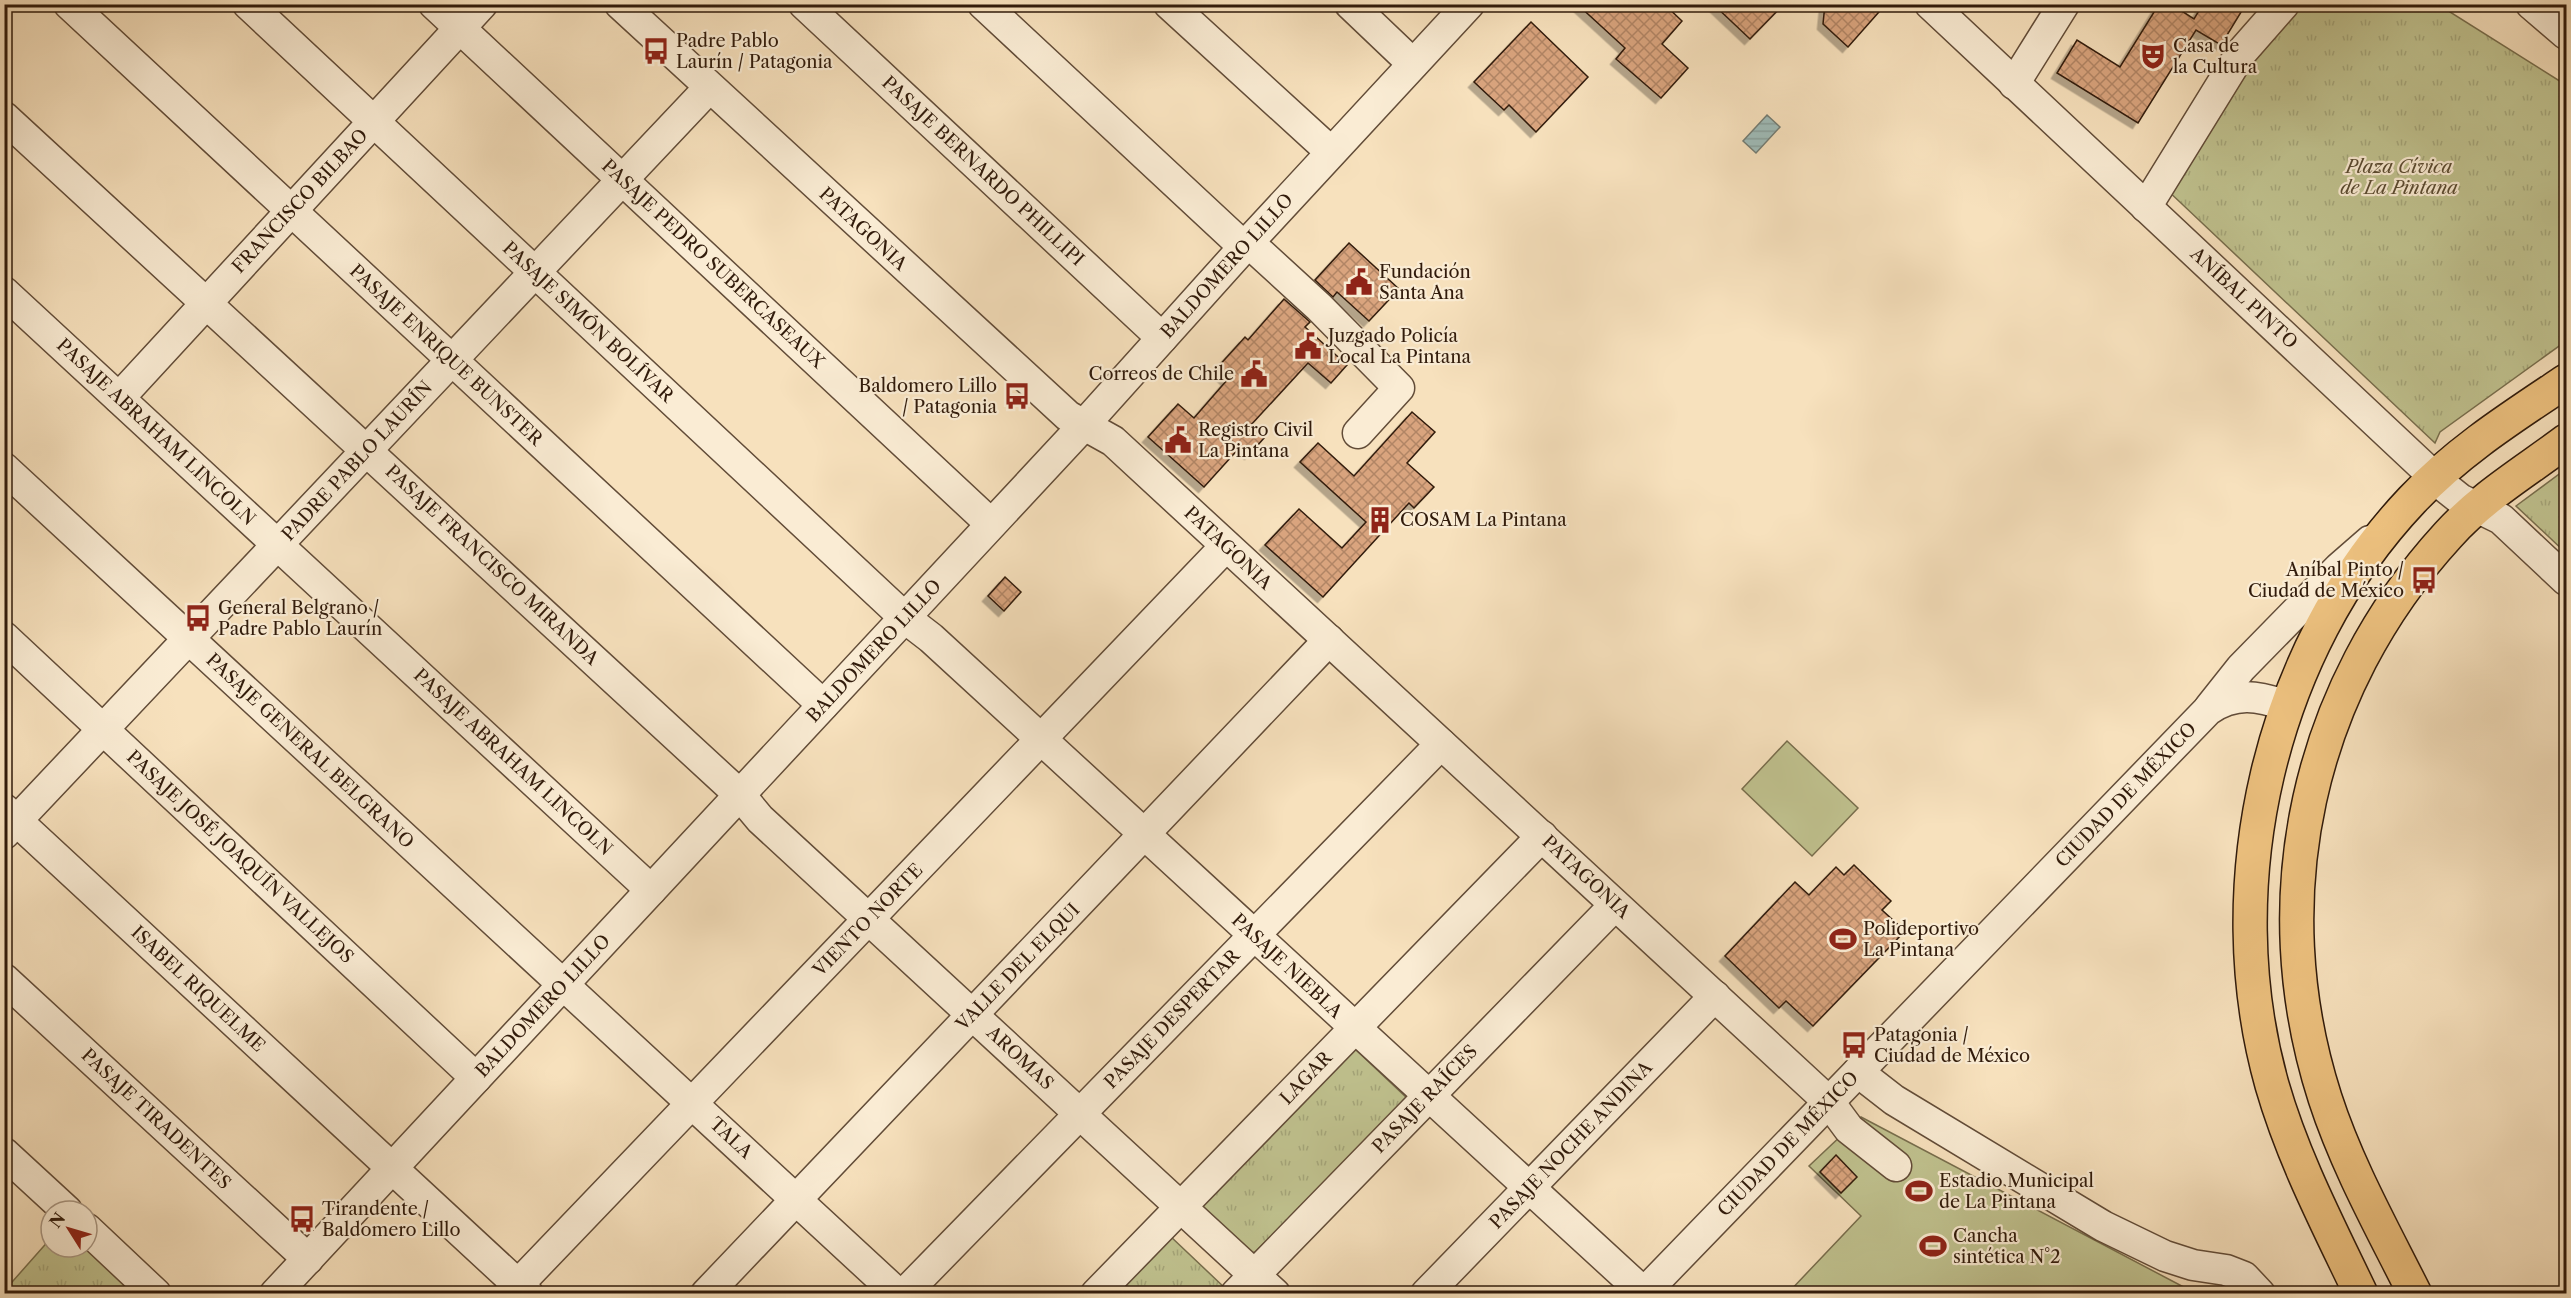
<svg xmlns="http://www.w3.org/2000/svg" width="2571" height="1298" viewBox="0 0 2571 1298" font-family="'Libre Caslon Text',serif">
	<defs>
		<pattern id="park-tufts" width="24" height="20" patternUnits="userSpaceOnUse" patternTransform="scale(1.5)"><rect width="24" height="20" fill="#c0c28f"/><path d="M3 7l-1-3M5 7V3M7 7l1-3M15 17l-1-3M17 17v-4M19 17l1-3" fill="none" stroke="#a5a67a"/></pattern>
		<pattern id="water-rules" width="6" height="5" patternUnits="userSpaceOnUse" patternTransform="scale(1.5)"><rect width="6" height="5" fill="#9fbcb9"/><path d="M0 2.5h6" fill="none" stroke="#89a19e"/></pattern>
		<pattern id="building-cross-hatch" width="8" height="8" patternUnits="userSpaceOnUse" patternTransform="scale(1.5)"><rect width="8" height="8" fill="#d9a47e"/><path d="M0 0l8 8M0 8l8-8" fill="none" stroke="#b18565"/></pattern>
		<filter id="shadow"><feDropShadow dx="-5.5" dy="5.5" stdDeviation="0" flood-color="#0004"/></filter>
	</defs>
	<rect width="100%" height="100%" fill="#f7e1bd"/>
	<filter id="stains"><feTurbulence type="fractalNoise" baseFrequency=".00333" numOctaves="4"/><feColorMatrix values="0 0 0 0 .2 0 0 0 0 .09 0 0 0 0 .02 0 0 0 .5 -.17"/></filter>
	<radialGradient id="worn" r=".72"><stop offset=".6" stop-color="#630" stop-opacity="0"/><stop offset="1" stop-color="#630" stop-opacity=".3"/></radialGradient>
	<!-- park -->
	<g fill="url(#park-tufts)" stroke="#786e4d" stroke-width="1.5">
		<path d="M 2297,5 L 2439,5 L 2566,85 L 2566,341 L 2440,432 L 2435,443 L 2165,188 L 2260,38 Z"/>
		<path d="M 2566,469 L 2566,553 L 2516,506 Z"/>
		<path d="M 1354,1048 L 1409,1100 L 1252,1255 L 1199,1210 Z"/>
		<path d="M 1169,1235 L 1226,1289 L 1222,1294 L 1113,1294 Z"/>
		<path d="M 51,1238 L 51,1247 L 87,1247 L 140,1294 L 5,1294 L 5,1290 Z"/>
	</g>
	<!-- pitch -->
	<g fill="#c0c28f" stroke="#786e4d" stroke-width="1.5">
		<path d="M 1787,741 L 1858,808 L 1812,856 L 1742,789 Z"/>
		<path d="M 1861,1117 L 2195,1293 L 1787,1294 L 1861,1216 L 1809,1166 Z"/>
	</g>
	<!-- water -->
	<path fill="url(#water-rules)" stroke="#737c73" stroke-width="1.5" d="M 1767,115 L 1780,127 L 1756,153 L 1743,141 Z"/>
	<!-- building -->
	<g fill="url(#building-cross-hatch)" stroke="#311b0b" stroke-width="1.5" filter="url(#shadow)">
		<path d="M 1577,4 L 1664,4 L 1682,21 L 1662,44 L 1688,68 L 1661,98 L 1616,59 L 1625,48 Z"/>
		<path d="M 1713,4 L 1784,4 L 1750,39 Z"/>
		<path d="M 1825,4 L 1886,4 L 1848,47 L 1823,24 Z"/>
		<path d="M 2159,4 L 2171,4 L 2194,19 L 2203,4 L 2246,4 L 2221,45 L 2196,30 L 2138,123 L 2057,73 L 2077,40 L 2120,67 Z"/>
		<path d="M 1531,22 L 1588,77 L 1536,132 L 1509,105 L 1504,110 L 1474,82 Z"/>
		<path d="M 1349,243 L 1399,289 L 1369,321 L 1337,292 L 1333,297 L 1315,280 Z"/>
		<path d="M 1284,299 L 1310,322 L 1305,327 L 1347,365 L 1331,383 L 1308,363 L 1250,426 L 1264,438 L 1250,454 L 1241,446 L 1204,487 L 1148,437 L 1178,404 L 1194,418 L 1227,380 L 1216,369 L 1245,337 L 1248,340 Z"/>
		<path d="M 1412,412 L 1435,432 L 1407,463 L 1434,487 L 1414,508 L 1409,503 L 1323,597 L 1265,545 L 1299,509 L 1342,548 L 1366,522 L 1300,462 L 1318,443 L 1354,476 Z"/>
		<path d="M 1005,577 L 1021,592 L 1004,611 L 988,596 Z"/>
		<path d="M 1854,865 L 1891,901 L 1882,910 L 1905,931 L 1813,1026 L 1786,1001 L 1779,1008 L 1725,956 L 1795,882 L 1809,895 L 1836,867 L 1844,875 Z"/>
		<path d="M 1836,1155 L 1857,1177 L 1841,1193 L 1820,1172 Z"/>
	</g>
	<g fill="none" stroke-linecap="round" stroke-linejoin="round">
		<defs>
			<g id="minor">
				<path d="M 69,4 L 823,705"/>
				<path d="M 248,4 L 905,618 L 931,638 L 1644,1293 L 2208,710 C 2236,691 2258,696 2288,706"/>
				<path d="M 434,4 L 991,524"/>
				<path d="M 620,4 L 1068,416 L 1113,441 L 1829,1102 L 1849,1129 L 1896,1166"/>
				<path d="M 804,4 L 1162,338"/>
				<path d="M 983,4 L 1244,247"/>
				<path d="M 1169,4 L 1331,152"/>
				<path d="M 1350,4 L 1413,64"/>
				<path d="M 1930,4 L 2445,487 L 2460,499 L 2501,519 L 2566,580"/>
				<path d="M 2531,4 L 2566,34"/>
				<path d="M 2014,84 L 2064,4"/>
				<path d="M 4,117 L 740,795 L 760,819 L 1275,1294"/>
				<path d="M 2146,207 L 2241,53 L 2284,4"/>
				<path d="M 1248,242 L 1319,307 L 1399,388 L 1358,433"/>
				<path d="M 4,292 L 651,890"/>
				<path d="M 119,398 L 482,4"/>
				<path d="M 4,468 L 898,1294"/>
				<path d="M 4,637 L 476,1078"/>
				<path d="M 2210,707 L 2241,668 L 2339,568 L 2370,541"/>
				<path d="M 4,809 L 528,1294"/>
				<path d="M 4,834 L 709,88"/>
				<path d="M 4,979 L 308,1259"/>
				<path d="M 1858,1072 L 1894,1100 L 2103,1226 L 2165,1256 L 2193,1265 L 2226,1270 L 2244,1277 L 2260,1294"/>
				<path d="M 4,1153 L 67,1211"/>
				<path d="M 87,1229 L 156,1294"/>
				<path d="M 275,1294 L 1084,425 L 1244,247 L 1469,4"/>
				<path d="M 509,1294 L 1226,546"/>
				<path d="M 706,1294 L 1329,640"/>
				<path d="M 904,1294 L 1441,744"/>
				<path d="M 1096,1294 L 1542,836"/>
				<path d="M 1236,1294 L 1615,905"/>
				<path d="M 1426,1294 L 1715,996"/>
			</g>
			<g id="major">
				<path d="M 2361,1294 C 2328,1225 2293,1158 2272,1085 C 2216,886 2269,651 2412,500 C 2457,452 2512,417 2566,381"/>
				<path d="M 2415,1294 C 2383,1230 2347,1166 2325,1098 C 2261,899 2307,689 2448,535 C 2482,497 2526,471 2566,441"/>
			</g>
		</defs>
		<!-- minor casing -->
		<use href="#minor" stroke="#624c38" stroke-width="33"/>
		<!-- major casing -->
		<use href="#major" stroke="#311b0b" stroke-width="36"/>
		<!-- minor -->
		<use href="#minor" stroke="#faecd4" stroke-width="30"/>
		<!-- major -->
		<use href="#major" stroke="#ecc07e" stroke-width="33"/>
	</g>
	<!-- icons -->
	<defs>
		<symbol id="bus-bare" viewBox="-9 -9 18 18"><path d="M-5-6H5V4H4V6H2V4H-2V6H-4V4H-5ZM-3.5-4V0h7V-4ZM-3.5 1.2v1.5H-2V1.2ZM2 1.2v1.5H3.5V1.2Z" fill="#8f2418" stroke="#faecd4" stroke-width="2.5" paint-order="stroke"/></symbol>
		<symbol id="theatre-bare" viewBox="-9 -9 18 18"><path d="M-5-5.5Q0-4 5-5.5V0Q5 5 0 6Q-5 5-5 0ZM-3.3-2.5H-1v1.5H-3.3ZM1-2.5H3.3v1.5H1ZM-2.8 1Q0 5.5 2.8 1Z" fill="#8f2418" stroke="#faecd4" stroke-width="2.5" paint-order="stroke"/></symbol>
		<symbol id="civic-bare" viewBox="-9 -9 18 18"><path d="M-.6-6.5H3V-4.5H.6V-3L4-1V1h2V6H-6V1h2V-1L-.6-3ZM-1.2 2.5V6h2.4V2.5Z" fill="#8f2418" stroke="#faecd4" stroke-width="2.5" paint-order="stroke"/></symbol>
		<symbol id="building-bare" viewBox="-9 -9 18 18"><path d="M-4-6H4V6H1V3H-1V6H-4ZM-2.5-4.3h1.7v1.8h-1.7ZM.8-4.3h1.7v1.8H.8ZM-2.5-1h1.7V.8h-1.7ZM.8-1h1.7V.8H.8Z" fill="#8f2418" stroke="#faecd4" stroke-width="2.5" paint-order="stroke"/></symbol>
		<symbol id="stadium-bare" viewBox="-9 -9 18 18"><path d="M0-5a6.5 5 0 1 0 0 10a6.5 5 0 1 0 0-10ZM-3.5-1.8h7v3.6h-7Z" fill="#8f2418" stroke="#faecd4" stroke-width="2.5" paint-order="stroke"/></symbol>
	</defs>
	<g fill-rule="evenodd">
		<use href="#bus-bare" x="637" y="32" width="38" height="38"/>
		<use href="#theatre-bare" x="2134" y="37" width="38" height="38"/>
		<use href="#civic-bare" x="1340" y="263" width="38" height="38"/>
		<use href="#civic-bare" x="1289" y="327" width="38" height="38"/>
		<use href="#civic-bare" x="1235" y="355" width="38" height="38"/>
		<use href="#bus-bare" x="998" y="377" width="38" height="38"/>
		<use href="#civic-bare" x="1159" y="421" width="38" height="38"/>
		<use href="#building-bare" x="1361" y="501" width="38" height="38"/>
		<use href="#bus-bare" x="2405" y="561" width="38" height="38"/>
		<use href="#bus-bare" x="179" y="599" width="38" height="38"/>
		<use href="#stadium-bare" x="1824" y="920" width="38" height="38"/>
		<use href="#bus-bare" x="1835" y="1026" width="38" height="38"/>
		<use href="#stadium-bare" x="1900" y="1172" width="38" height="38"/>
		<use href="#bus-bare" x="283" y="1200" width="38" height="38"/>
		<use href="#stadium-bare" x="1914" y="1227" width="38" height="38"/>
	</g>
	<g text-anchor="middle" stroke-width="4.5" stroke-linejoin="round" paint-order="stroke">
		<!-- poi labels -->
		<g font-size="18" fill="#311b0b" stroke="#faecd4" text-anchor="start">
			<text x="676" y="47">Padre Pablo<tspan x="676" dy="21">Laurín / Patagonia</tspan></text>
			<text x="2173" y="52">Casa de<tspan x="2173" dy="21">la Cultura</tspan></text>
			<text x="1379" y="278">Fundación<tspan x="1379" dy="21">Santa Ana</tspan></text>
			<text x="1328" y="342">Juzgado Policía<tspan x="1328" dy="21">Local La Pintana</tspan></text>
			<text x="1234" y="380" text-anchor="end">Correos de Chile</text>
			<text x="997" y="392" text-anchor="end">Baldomero Lillo<tspan x="997" dy="21">/ Patagonia</tspan></text>
			<text x="1198" y="436">Registro Civil<tspan x="1198" dy="21">La Pintana</tspan></text>
			<text x="1400" y="526">COSAM La Pintana</text>
			<text x="2404" y="576" text-anchor="end">Aníbal Pinto /<tspan x="2404" dy="21">Ciudad de México</tspan></text>
			<text x="218" y="614">General Belgrano /<tspan x="218" dy="21">Padre Pablo Laurín</tspan></text>
			<text x="1863" y="935">Polideportivo<tspan x="1863" dy="21">La Pintana</tspan></text>
			<text x="1874" y="1041">Patagonia /<tspan x="1874" dy="21">Ciudad de México</tspan></text>
			<text x="1939" y="1187">Estadio Municipal<tspan x="1939" dy="21">de La Pintana</tspan></text>
			<text x="322" y="1215">Tirandente /<tspan x="322" dy="21">Baldomero Lillo</tspan></text>
			<text x="1953" y="1242">Cancha<tspan x="1953" dy="21">sintética N°2</tspan></text>
		</g>
		<!-- park labels -->
		<g font-size="18" font-style="italic" fill="#5c4d33" stroke="#faecd4">
			<text x="2399" y="173">Plaza Cívica<tspan x="2399" dy="21">de La Pintana</tspan></text>
		</g>
		<!-- street labels -->
		<g font-size="18" fill="#311b0b" stroke="#faecd4">
			<text transform="translate(983 171) rotate(43)" y="6">PASAJE BERNARDO PHILLIPI</text>
			<text transform="translate(300 201) rotate(-47)" y="6">FRANCISCO BILBAO</text>
			<text transform="translate(863 229) rotate(43)" y="6">PATAGONIA</text>
			<text transform="translate(713 264) rotate(43)" y="6">PASAJE PEDRO SUBERCASEAUX</text>
			<text transform="translate(1227 266) rotate(-48)" y="6">BALDOMERO LILLO</text>
			<text transform="translate(2244 298) rotate(43)" y="6">ANÍBAL PINTO</text>
			<text transform="translate(588 322) rotate(43)" y="6">PASAJE SIMÓN BOLÍVAR</text>
			<text transform="translate(446 355) rotate(43)" y="6">PASAJE ENRIQUE BUNSTER</text>
			<text transform="translate(156 432) rotate(43)" y="6">PASAJE ABRAHAM LINCOLN</text>
			<text transform="translate(357 461) rotate(-47)" y="6">PADRE PABLO LAURÍN</text>
			<text transform="translate(1228 548) rotate(43)" y="6">PATAGONIA</text>
			<text transform="translate(492 565) rotate(43)" y="6">PASAJE FRANCISCO MIRANDA</text>
			<text transform="translate(874 651) rotate(-47)" y="6">BALDOMERO LILLO</text>
			<text transform="translate(310 751) rotate(43)" y="6">PASAJE GENERAL BELGRANO</text>
			<text transform="translate(513 762) rotate(43)" y="6">PASAJE ABRAHAM LINCOLN</text>
			<text transform="translate(2126 795) rotate(-46)" y="6">CIUDAD DE MÉXICO</text>
			<text transform="translate(240 857) rotate(43)" y="6">PASAJE JOSÉ JOAQUÍN VALLEJOS</text>
			<text transform="translate(1586 877) rotate(43)" y="6">PATAGONIA</text>
			<text transform="translate(868 920) rotate(-46)" y="6">VIENTO NORTE</text>
			<text transform="translate(1287 966) rotate(43)" y="6">PASAJE NIEBLA</text>
			<text transform="translate(1018 967) rotate(-46)" y="6">VALLE DEL ELQUI</text>
			<text transform="translate(198 989) rotate(43)" y="6">ISABEL RIQUELME</text>
			<text transform="translate(543 1006) rotate(-47)" y="6">BALDOMERO LILLO</text>
			<text transform="translate(1172 1019) rotate(-46)" y="6">PASAJE DESPERTAR</text>
			<text transform="translate(1020 1058) rotate(43)" y="6">AROMAS</text>
			<text transform="translate(1306 1078) rotate(-46)" y="6">LAGAR</text>
			<text transform="translate(1425 1099) rotate(-46)" y="6">PASAJE RAÍCES</text>
			<text transform="translate(156 1119) rotate(43)" y="6">PASAJE TIRADENTES</text>
			<text transform="translate(731 1138) rotate(43)" y="6">TALA</text>
			<text transform="translate(1788 1144) rotate(-46)" y="6">CIUDAD DE MÉXICO</text>
			<text transform="translate(1571 1145) rotate(-46)" y="6">PASAJE NOCHE ANDINA</text>
		</g>
	</g>
	<!-- margin -->
	<rect width="2571" height="1298" fill="none" stroke="#f7e1bd" stroke-width="24"/>
	<rect x="6" y="6" width="2559" height="1286" fill="none" stroke="#311b0b" stroke-width="3"/>
	<rect x="12" y="12" width="2547" height="1274" fill="none" stroke="#311b0b" stroke-width="1.5"/>
	<!-- north arrow -->
	<g transform="translate(69 1229) rotate(307)"><circle r="28" fill="#faecd4" stroke="#aa9884" stroke-width="1.5"/>
	<path d="M0-4.5L10 22L0 15L-10 22Z" fill="#8f2418"/>
	<text y="-9" font-size="16" font-weight="bold" text-anchor="middle" fill="#311b0b">N</text>
	</g>
	<rect width="100%" height="100%" filter="url(#stains)"/>
	<rect width="100%" height="100%" fill="url(#worn)"/>
</svg>
